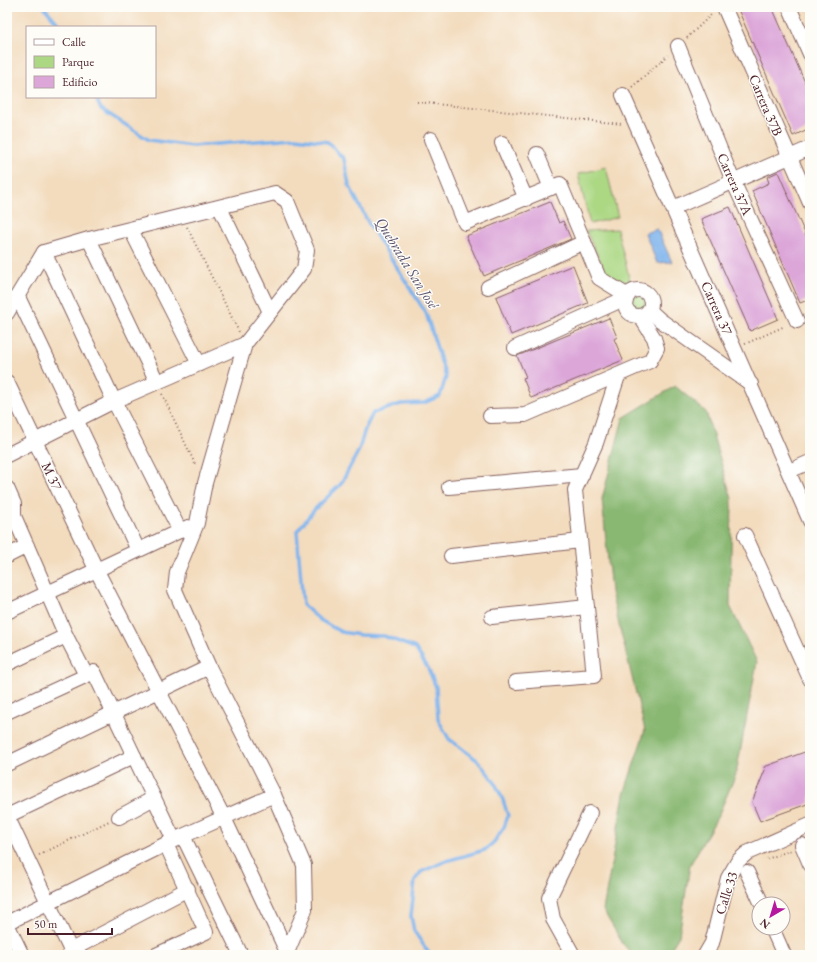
<svg xmlns="http://www.w3.org/2000/svg" width="817" height="962" viewBox="0 0 817 962" font-family="'EB Garamond',serif">
	<rect width="100%" height="100%" fill="#fdfcf7"/>
	<filter id="ink" filterUnits="userSpaceOnUse"><feTurbulence type="fractalNoise" baseFrequency=".025" numOctaves="2"/><feDisplacementMap in="SourceGraphic" scale="8" xChannelSelector="R" yChannelSelector="G"/><feConvolveMatrix kernelMatrix="1 2 1 2 8 2 1 2 1" color-interpolation-filters="sRGB"/></filter>
	<filter id="wash" filterUnits="userSpaceOnUse"><feTurbulence type="fractalNoise" baseFrequency=".012" numOctaves="4" result="noise"/><feDisplacementMap in="SourceGraphic" scale="16" xChannelSelector="R" yChannelSelector="G"/><feGaussianBlur stdDeviation="0.9" result="paint"/><feColorMatrix in="noise" values="0 0 0 0 0 0 0 0 0 0 0 0 0 0 0 0 0 1.4 0 .05"/><feComposite in="paint" operator="in"/></filter>
	<g filter="url(#wash)">
		<rect width="100%" height="100%" fill="#f3dcbe"/>
		<!-- green -->
		<g fill="#acd884" stroke="#7b7c58">
			<path d="M 606,167 L 618,217 L 590,224 L 578,174 Z"/>
			<path d="M 617,229 L 631,285 L 607,275 L 586,231 Z"/>
			<path d="M 639,290 C 646,293 649,296 651,304 L 635,316 L 631,314 L 626,306 L 633,292 Z"/>
		</g>
		<!-- forest -->
		<path fill="#89b872" stroke="#6a6c4e" d="M 675,386 L 706,412 L 732,499 L 730,606 L 757,662 L 736,774 L 718,816 L 690,865 L 679,936 L 667,955 L 633,955 L 623,944 L 603,910 L 624,794 L 645,730 L 611,592 L 602,499 L 623,418 Z"/>
		<!-- water -->
		<path fill="#7fb4ed" stroke="#646a8c" d="M 657,229 L 672,262 L 657,263 L 645,233 Z"/>
		<g fill="none" stroke-linecap="round" stroke-linejoin="round">
			<!-- stream -->
			<g stroke="#7fb4ed" stroke-width="3.5">
				<path d="M 44,7 L 61,27"/>
				<path d="M 95,97 L 101,109 L 149,140 L 192,146 L 296,138 L 328,142 L 344,159 L 349,185 L 369,224 L 426,313 L 446,377 L 440,396 L 424,403 L 401,404 L 373,413 L 365,429 L 359,450 L 341,484 L 314,510 L 297,531 L 303,605 L 320,620 L 341,632 L 360,635 L 384,636 L 415,648 L 428,668 L 436,687 L 438,719 L 449,739 L 477,760 L 494,781 L 503,800 L 508,816 L 504,827 L 494,842 L 485,850 L 446,861 L 421,872 L 415,880 L 411,916 L 414,931 L 430,955"/>
			</g>
		</g>
		<g id="blocks">
			<!-- building -->
			<g fill="#dca6d9">
				<path d="M 737,7 L 772,7 L 810,94 L 810,128 L 793,136 Z"/>
				<path d="M 778,172 L 810,245 L 810,299 L 800,303 L 752,191 L 769,183 L 767,177 Z"/>
				<path d="M 550,202 L 559,223 L 563,221 L 571,239 L 484,276 L 466,236 Z"/>
				<path d="M 730,207 L 778,319 L 750,331 L 701,219 Z"/>
				<path d="M 573,265 L 588,303 L 511,335 L 496,297 Z"/>
				<path d="M 609,318 L 617,337 L 614,339 L 623,360 L 531,398 L 523,378 L 526,377 L 517,356 Z"/>
				<path d="M 810,750 L 810,803 L 760,821 L 752,802 L 765,770 L 764,767 Z"/>
			</g>
		</g>
	</g>
	<g filter="url(#ink)">
		<use href="#blocks" fill-opacity="0" stroke="#85615e" stroke-width="1"/>
		<g fill="none" stroke-linecap="round" stroke-linejoin="round">
			<defs>
				<g id="minor">
					<path d="M 724,7 L 810,203"/>
					<path d="M 789,7 L 810,54"/>
					<path d="M 678,46 L 733,181 L 797,321"/>
					<path d="M 623,95 L 810,521"/>
					<path d="M 431,139 L 465,223 L 560,184 L 599,278 L 628,296"/>
					<path d="M 502,143 L 526,199"/>
					<path d="M 537,154 L 551,188"/>
					<path d="M 220,208 L 270,312"/>
					<path d="M 673,208 L 810,148"/>
					<path d="M 131,230 L 199,364"/>
					<path d="M 89,239 L 157,382"/>
					<path d="M 44,252 L 114,401 L 180,531"/>
					<path d="M 488,287 L 584,242"/>
					<circle cx="638" cy="303" r="13"/>
					<path d="M 18,297 L 138,550"/>
					<path d="M 649,310 L 660,320 L 751,384"/>
					<path d="M 7,313 L 44,252 L 89,239 L 275,193 L 287,201 L 307,250 L 304,269 L 245,344 L 205,483 L 197,523 L 177,572 L 175,590 L 209,667 L 274,795 L 304,865 L 305,910 L 286,955"/>
					<path d="M 515,348 L 617,302 L 626,301"/>
					<path d="M 7,382 L 96,569 L 224,818 L 288,954"/>
					<path d="M 490,416 L 525,415 L 650,361 L 657,348 L 654,338 L 640,316"/>
					<path d="M 7,455 L 114,401 L 245,344"/>
					<path d="M 796,468 L 810,462"/>
					<path d="M 449,487 L 582,475"/>
					<path d="M 7,488 L 14,504 L 14,516 L 66,636 L 86,675"/>
					<path d="M 745,535 L 810,679"/>
					<path d="M 7,556 L 27,546"/>
					<path d="M 451,556 L 580,541"/>
					<path d="M 7,612 L 188,527"/>
					<path d="M 492,617 L 587,607"/>
					<path d="M 7,664 L 66,636"/>
					<path d="M 516,682 L 594,676 L 575,490 L 596,443 L 618,376"/>
					<path d="M 7,712 L 94,672 L 174,840"/>
					<path d="M 7,764 L 209,667"/>
					<path d="M 119,817 L 154,798"/>
					<path d="M 183,836 L 241,955"/>
					<path d="M 802,845 L 810,864"/>
					<path d="M 747,872 L 762,904"/>
					<path d="M 7,923 L 174,840 L 274,795"/>
					<path d="M 7,924 L 22,955"/>
					<path d="M 772,928 L 784,955"/>
					<path d="M 71,950 L 188,889"/>
					<path d="M 73,955 L 7,816 L 134,756"/>
					<path d="M 156,955 L 206,932 L 166,844"/>
					<path d="M 573,955 L 553,919 L 549,898 L 590,813"/>
					<path d="M 705,955 L 712,943 L 728,878 L 738,861 L 747,853 L 810,825"/>
				</g>
			</defs>
			<!-- minor casing -->
			<use href="#minor" stroke="#85615e" stroke-width="16"/>
			<!-- path -->
			<g stroke="#85615e" stroke-width="2" stroke-dasharray="1 3" stroke-linecap="butt">
				<path d="M 687,38 L 713,13"/>
				<path d="M 632,87 L 668,55"/>
				<path d="M 417,102 L 622,124"/>
				<path d="M 187,227 L 239,332"/>
				<path d="M 745,344 L 785,326"/>
				<path d="M 162,394 L 196,466"/>
				<path d="M 39,855 L 109,821"/>
				<path d="M 767,859 L 791,850"/>
			</g>
			<!-- minor -->
			<use href="#minor" stroke="#fff" stroke-width="14"/>
		</g>
	</g>
	<g text-anchor="middle" stroke-width="3" stroke-linejoin="round" paint-order="stroke">
		<!-- street labels -->
		<g font-size="14" fill="#4a1f2b" stroke="#fdfcf7">
			<text transform="translate(766 105) rotate(67)" y="5">Carrera 37B</text>
			<text transform="translate(735 184) rotate(66)" y="5">Carrera 37A</text>
			<text transform="translate(717 308) rotate(66)" y="5">Carrera 37</text>
			<text transform="translate(52 476) rotate(65)" y="5">M 37</text>
			<text transform="translate(726 893) rotate(-72)" y="5">Calle 33</text>
		</g>
		<!-- water labels -->
		<g font-size="15" font-style="italic" fill="#5d536f" stroke="#fdfcf7">
			<text transform="translate(407 263) rotate(58)" y="5">Quebrada San José</text>
		</g>
	</g>
	<!-- margin -->
	<rect width="817" height="962" fill="none" stroke="#fdfcf7" stroke-width="24"/>
	<!-- legend -->
	<rect x="26" y="26" width="130" height="72" fill="#fdfcf7" stroke="#b5a4a5"/>
	<rect x="34" y="39" width="20" height="6" fill="#ffffff" stroke="#b5a4a5"/>
	<text x="62" y="46" font-size="12" fill="#4a1f2b">Calle</text>
	<rect x="34" y="56" width="20" height="12" fill="#acd884" stroke="#b5a4a5"/>
	<text x="62" y="66" font-size="12" fill="#4a1f2b">Parque</text>
	<rect x="34" y="76" width="20" height="12" fill="#dca6d9" stroke="#b5a4a5"/>
	<text x="62" y="86" font-size="12" fill="#4a1f2b">Edificio</text>
	<!-- north arrow -->
	<g transform="translate(771 916) rotate(218)"><circle r="19" fill="#fdfcf7" stroke="#b5a4a5"/>
	<path d="M0-3L7 15L0 10L-7 15Z" fill="#b5179e"/>
	<text y="-6" font-size="11" font-weight="bold" text-anchor="middle" fill="#4a1f2b">N</text>
	</g>
	<!-- scale -->
	<path d="M28 928v6h84v-6" fill="none" stroke="#4a1f2b" stroke-width="2"/>
	<text x="34" y="928" font-size="12" fill="#4a1f2b" stroke="#fdfcf7" stroke-width="3" paint-order="stroke">50 m</text>
</svg>
